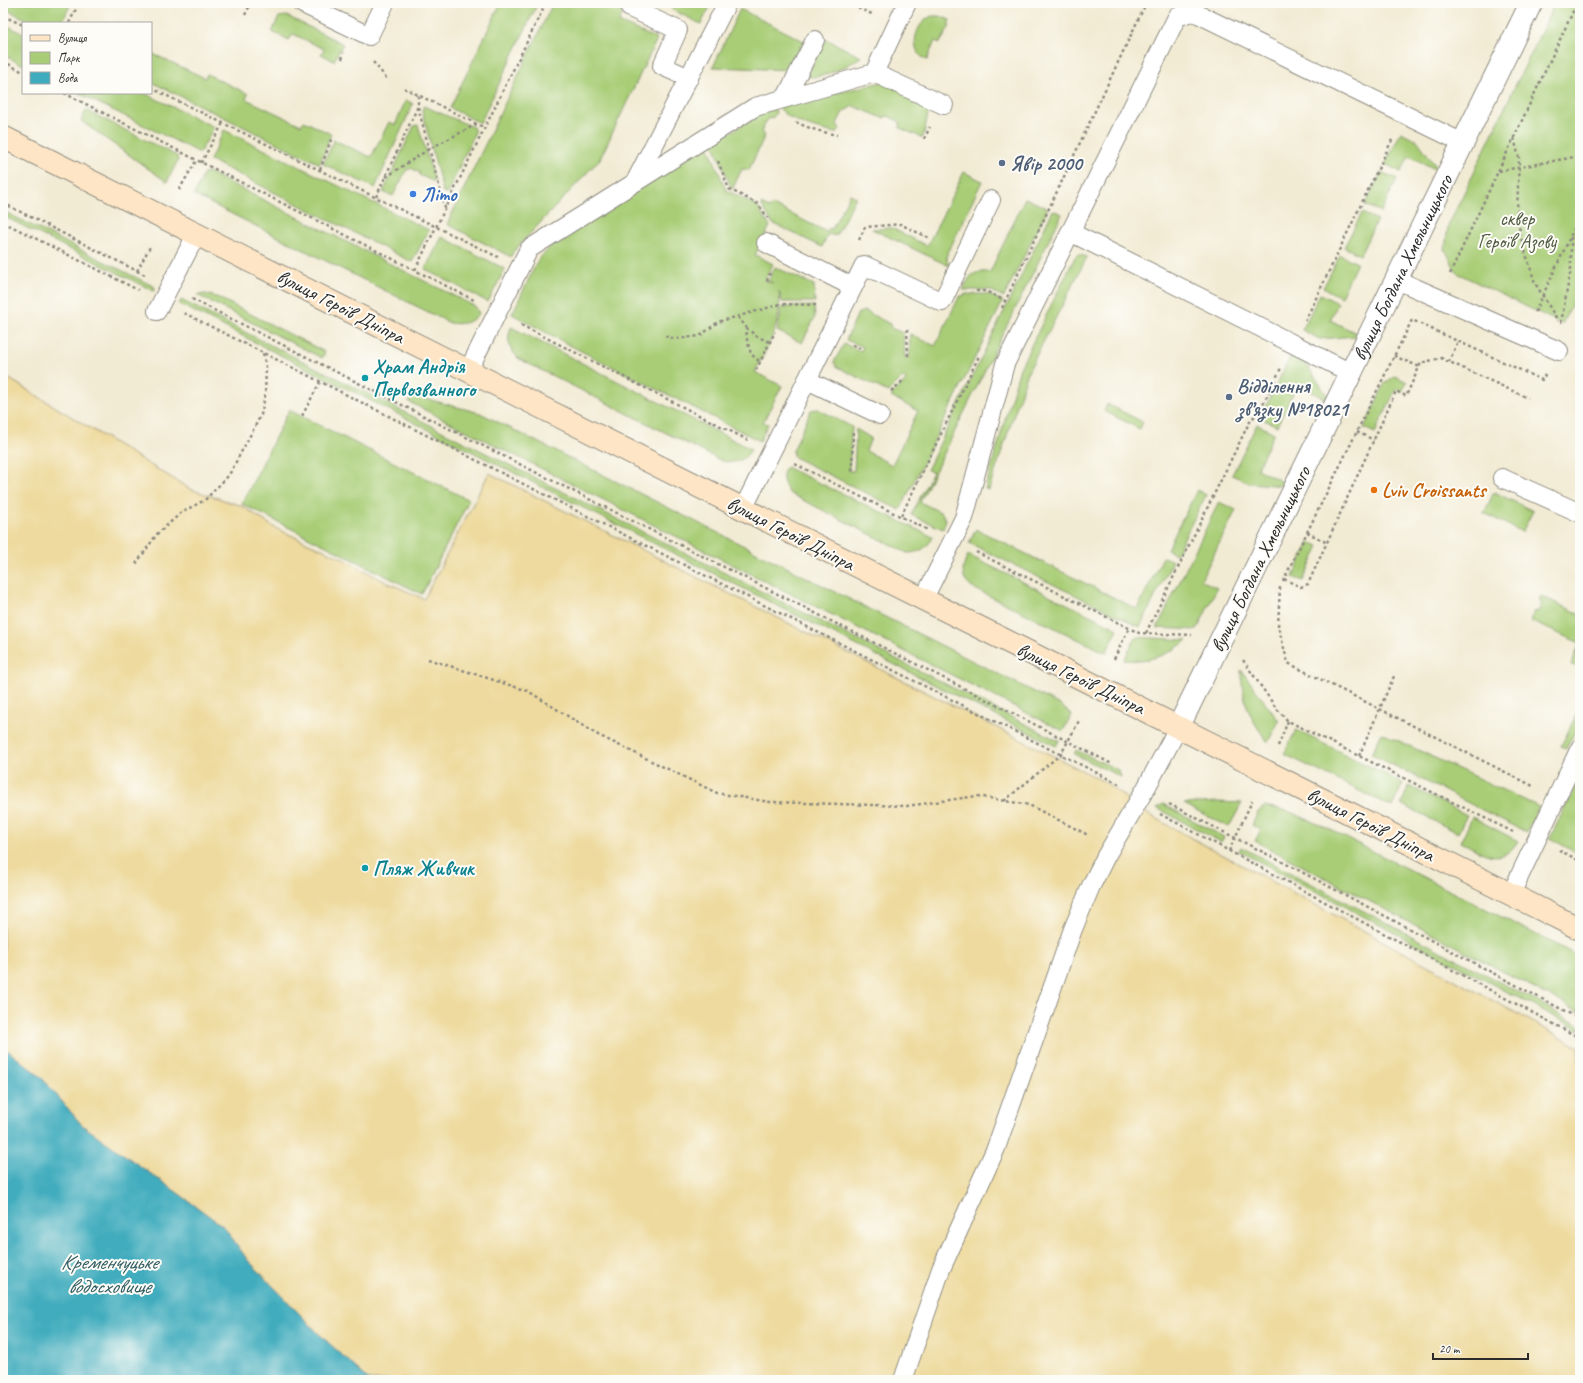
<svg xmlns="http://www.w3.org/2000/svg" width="1583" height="1383" viewBox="0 0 1583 1383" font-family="Caveat,sans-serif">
	<rect width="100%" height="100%" fill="#fdfcf7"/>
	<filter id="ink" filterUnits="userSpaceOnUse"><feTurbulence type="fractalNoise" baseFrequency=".025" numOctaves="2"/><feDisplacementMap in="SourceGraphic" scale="8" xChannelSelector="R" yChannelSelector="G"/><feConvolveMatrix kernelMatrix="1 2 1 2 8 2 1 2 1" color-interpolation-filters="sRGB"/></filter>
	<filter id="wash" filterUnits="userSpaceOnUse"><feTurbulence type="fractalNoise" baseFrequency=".012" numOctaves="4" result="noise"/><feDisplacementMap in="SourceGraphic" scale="16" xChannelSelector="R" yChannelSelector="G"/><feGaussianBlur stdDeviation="0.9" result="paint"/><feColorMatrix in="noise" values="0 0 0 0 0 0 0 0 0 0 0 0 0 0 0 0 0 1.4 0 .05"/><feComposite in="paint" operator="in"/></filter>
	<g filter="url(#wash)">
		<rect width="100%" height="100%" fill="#f2ebd4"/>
		<!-- green -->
		<g fill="#a8cd76" stroke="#6a7c50">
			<path d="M 3,3 L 71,3 L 62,23 L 34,23 L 3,8 Z"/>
			<path d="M 501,3 L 538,3 L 480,123 L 450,108 Z"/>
			<path d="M 553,3 L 628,3 L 619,22 L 657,39 L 600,159 L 513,252 L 511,257 L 447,224 Z"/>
			<path d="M 673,3 L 712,3 L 701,24 L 671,9 Z"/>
			<path d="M 1555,3 L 1580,3 L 1580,288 L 1562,324 L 1457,273 L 1445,249 L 1448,226 Z"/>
			<path d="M 740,9 L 804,41 L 790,70 L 713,67 Z"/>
			<path d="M 287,16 L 343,44 L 334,61 L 321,54 L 324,49 L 293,34 L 289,40 L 272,32 L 279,17 Z"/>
			<path d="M 932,16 L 940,16 L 950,20 L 948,25 L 950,26 L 940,43 L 935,41 L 927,60 C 907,52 915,22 932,16 Z"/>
			<path d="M 3,23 L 23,34 L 23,65 L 3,55 Z"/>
			<path d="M 826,39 L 861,57 C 845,67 827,78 806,77 Z"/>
			<path d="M 151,53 L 205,78 L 207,74 L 248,94 L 246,99 L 301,125 L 304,121 L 331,134 L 320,164 L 151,82 Z"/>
			<path d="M 882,82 L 930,104 L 923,138 L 900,128 L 900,122 L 888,116 L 883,118 L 853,106 L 843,112 L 837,124 L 840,129 L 836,133 C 819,130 788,122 779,107 Z"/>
			<path d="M 78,93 L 144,93 L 214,127 L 200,153 Z"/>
			<path d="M 406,100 L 413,104 L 375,188 L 323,164 L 334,140 L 371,157 L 389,122 L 395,125 Z"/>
			<path d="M 424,106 L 473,127 L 475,132 L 447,194 L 443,192 L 422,111 Z"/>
			<path d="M 775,109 L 776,113 L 772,119 L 768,118 L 761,132 L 765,135 L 749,170 L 742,169 L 732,190 L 713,143 L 758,115 Z"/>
			<path d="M 86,110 L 177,156 L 178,160 L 167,182 L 81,121 Z"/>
			<path d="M 418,125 L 435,182 L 419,175 L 420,173 L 411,168 L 409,170 L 407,169 L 393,196 L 383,192 L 414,126 Z"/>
			<path d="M 224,130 L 429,230 L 412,262 L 210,160 Z"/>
			<path d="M 1401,132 L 1417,140 L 1438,169 L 1437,170 L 1409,156 L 1401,172 L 1385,164 Z"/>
			<path d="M 708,145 L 726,190 L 757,206 L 770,226 L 755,255 L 773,264 L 765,280 L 773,283 L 768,281 L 775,267 L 814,285 L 815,302 L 782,302 L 779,291 C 783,322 768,346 755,372 L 782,386 L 763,422 L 768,424 L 760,441 L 573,347 L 512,314 L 538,260 L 555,242 Z"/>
			<path d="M 208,172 L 476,307 L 479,314 C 471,323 461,325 450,323 L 194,195 L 204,173 Z"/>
			<path d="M 964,172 L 982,181 L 946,257 L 949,266 L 872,229 L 892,228 L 927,246 Z"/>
			<path d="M 1381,172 L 1397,179 L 1381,212 L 1365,205 Z"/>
			<path d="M 850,194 L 856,197 L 836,236 L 828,234 L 822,247 L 772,223 L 761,204 L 769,208 L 773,205 L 827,232 L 829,228 L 832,229 Z"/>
			<path d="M 1025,198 L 1048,208 L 1004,297 L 990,290 L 963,290 C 970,275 972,271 990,272 Z"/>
			<path d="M 1053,210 L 1062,214 L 920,502 L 942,513 L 946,520 L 943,529 L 911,515 L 933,472 L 927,470 Z"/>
			<path d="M 3,211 L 155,287 L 154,291 L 3,216 Z"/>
			<path d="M 1362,213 L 1377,220 L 1360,255 L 1344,247 Z"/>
			<path d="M 442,237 L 505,269 L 488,302 L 425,269 Z"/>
			<path d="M 1078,254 L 1087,257 L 1028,372 L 989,490 L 985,489 L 1020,368 L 1075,257 Z"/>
			<path d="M 1340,255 L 1357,263 L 1341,297 L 1323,288 Z"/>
			<path d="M 206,294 L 219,298 L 325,352 L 322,358 L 197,295 Z"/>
			<path d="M 966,294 L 987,294 L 1003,301 L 900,510 L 792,456 L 794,454 L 792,453 L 811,410 L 818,409 L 852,427 L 849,471 L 854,471 L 856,429 L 871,438 L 866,451 L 892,465 L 918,411 L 891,397 L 893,395 L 891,394 L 906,381 L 903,377 L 888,392 L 837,367 L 834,362 L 844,344 L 861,351 L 863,347 L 846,340 L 858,313 L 865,311 L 890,324 L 891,328 L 903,333 L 905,357 L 909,358 L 910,334 L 935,346 L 959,297 Z"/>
			<path d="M 1320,294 L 1338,303 L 1330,320 L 1358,334 L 1357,336 L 1319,339 L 1302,330 Z"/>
			<path d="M 181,300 L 1059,741 L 1056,746 L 179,304 Z"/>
			<path d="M 814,306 L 815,317 L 802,343 L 777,331 L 782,307 Z"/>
			<path d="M 511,327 L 751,449 C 745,461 735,464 722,461 L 519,359 C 509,349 506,341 511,327 Z"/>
			<path d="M 1290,357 L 1307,365 L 1329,398 L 1328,400 L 1297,385 L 1277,426 L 1260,418 Z"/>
			<path d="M 1395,376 L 1407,382 L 1402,392 L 1396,389 L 1375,433 L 1364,428 L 1385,383 Z"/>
			<path d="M 412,395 L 480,413 L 1060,705 L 1072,715 L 1063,731 L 409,402 Z"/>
			<path d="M 1107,404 L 1143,422 L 1140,429 L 1104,411 Z"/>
			<path d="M 289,410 L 469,500 L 422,594 L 242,504 Z"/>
			<path d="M 1257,424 L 1274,433 L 1257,469 L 1287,484 L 1285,486 L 1249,483 L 1232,475 Z"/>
			<path d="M 786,467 L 933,537 C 927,548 920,553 907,553 L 789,493 C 783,483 780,476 786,467 Z"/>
			<path d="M 1197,490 L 1206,495 L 1176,554 L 1167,550 Z"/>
			<path d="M 1494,492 L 1533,511 L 1522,532 L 1484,513 Z"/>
			<path d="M 1219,502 L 1236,510 L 1201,580 L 1217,588 L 1197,630 L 1157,628 Z"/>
			<path d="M 976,529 L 1137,609 L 1163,557 L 1173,561 L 1140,627 L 969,543 Z"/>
			<path d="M 1309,542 L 1319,546 L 1303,581 L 1293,577 Z"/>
			<path d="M 968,555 L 1118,629 L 1106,653 L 971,587 C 960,578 962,566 968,555 Z"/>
			<path d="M 1541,596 L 1580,614 L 1580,667 L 1571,665 L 1580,643 L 1530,621 L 1534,611 L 1538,612 L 1542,602 L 1539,601 Z"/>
			<path d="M 1136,637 L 1187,640 C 1168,656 1149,662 1124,660 Z"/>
			<path d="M 1241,670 L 1279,721 L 1268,742 C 1249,718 1242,700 1241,670 Z"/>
			<path d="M 1580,707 L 1580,721 L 1566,749 L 1561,746 Z"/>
			<path d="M 1296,730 L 1403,783 L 1392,807 L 1284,754 Z"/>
			<path d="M 1382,733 L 1539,807 L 1526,832 L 1371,754 Z"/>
			<path d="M 1076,750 L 1118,770 L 1121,777 L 1074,754 Z"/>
			<path d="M 1580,777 L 1580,855 L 1550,838 Z"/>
			<path d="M 1409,786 L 1467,815 L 1458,833 L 1401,804 Z"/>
			<path d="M 1217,802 L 1242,803 L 1229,827 L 1184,804 Z"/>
			<path d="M 1163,804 L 1224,837 L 1221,842 L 1157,808 Z"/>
			<path d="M 1265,806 L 1288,811 L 1329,829 L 1580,957 L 1580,1012 L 1255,841 L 1261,830 L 1252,825 L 1258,812 Z"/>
			<path d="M 1472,817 L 1518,841 C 1501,868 1482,852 1461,842 Z"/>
			<path d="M 1241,847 L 1538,1002 L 1580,1026 L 1580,1030 L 1239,851 Z"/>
		</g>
		<!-- sand -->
		<path fill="#eeda9e" stroke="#8c8264" d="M 3,375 L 190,489 L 242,506 L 275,528 L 344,559 L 380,579 L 424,599 L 489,473 L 1103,781 L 1149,815 L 1579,1047 L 1580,1380 L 369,1380 L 318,1333 L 247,1259 L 224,1227 L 178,1193 L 82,1125 L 41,1077 L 3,1047 Z"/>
		<!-- water -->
		<path fill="#3facbd" stroke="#356c74" d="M 3,1047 L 41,1077 L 82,1125 L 178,1193 L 224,1227 L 247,1259 L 318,1333 L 369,1380 L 3,1380 Z"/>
	</g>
	<g filter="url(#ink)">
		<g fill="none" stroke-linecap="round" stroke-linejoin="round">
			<defs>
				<g id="service">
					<path d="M 301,3 L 369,36 L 385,3"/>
					<path d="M 630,8 L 678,30 L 662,66 L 689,78"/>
					<path d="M 874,73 L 944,105"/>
					<path d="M 786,97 L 815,40"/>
					<path d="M 636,180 L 727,3"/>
					<path d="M 1070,232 L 1351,373"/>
					<path d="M 766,243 L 853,287"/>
					<path d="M 1397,280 L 1559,351"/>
					<path d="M 157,311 L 197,233"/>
					<path d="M 468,371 L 529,249 L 755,107 L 874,73 L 907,3"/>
					<path d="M 807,380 L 880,415"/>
					<path d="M 1502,478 L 1580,513"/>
					<path d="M 743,509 L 864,265 L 942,302 L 991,200"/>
					<path d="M 923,600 L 964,518 L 1005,364 L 1177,17 L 1191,12 L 1198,14 L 1463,143"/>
					<path d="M 1511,894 L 1580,748"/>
					<path d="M 903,1380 L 941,1269 L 996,1148 L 1073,929 L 1091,886 L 1106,856 L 1146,788 L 1179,726"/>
				</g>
				<g id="tertiary">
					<path id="s1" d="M 1179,726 L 1531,3"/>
				</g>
				<path id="secondary" d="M 3,137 L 1580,929"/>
			</defs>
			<!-- service casing -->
			<use href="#service" stroke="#8e8b80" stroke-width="20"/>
			<!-- tertiary casing -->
			<use href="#tertiary" stroke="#8e8b80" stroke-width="24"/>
			<!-- secondary casing -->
			<use href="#secondary" stroke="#8e8b80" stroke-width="24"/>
			<!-- path -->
			<g stroke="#8e8b80" stroke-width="2.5" stroke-dasharray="3 3" stroke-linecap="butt">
				<path d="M 847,3 L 874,15"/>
				<path d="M 245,15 L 251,3"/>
				<path d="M 3,16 L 23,25"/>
				<path d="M 69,23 L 79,3"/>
				<path d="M 342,59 L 344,53"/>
				<path d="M 3,61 L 23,72"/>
				<path d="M 373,62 L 388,80"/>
				<path d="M 151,88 L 498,257"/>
				<path d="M 404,88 L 485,128"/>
				<path d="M 64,93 L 476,301"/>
				<path d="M 418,107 L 445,208"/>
				<path d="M 796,122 C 809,129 823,132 837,135"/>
				<path d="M 1514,138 L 1519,158 L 1517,214 L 1521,238 L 1535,283 L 1558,321"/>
				<path d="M 924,139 L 930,127"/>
				<path d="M 718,161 L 729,189 L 758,204 L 768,218"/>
				<path d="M 201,163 L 223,123"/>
				<path d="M 320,170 L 332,137"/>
				<path d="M 1499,171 L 1580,156"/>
				<path d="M 386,177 L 429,149 L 477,124"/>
				<path d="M 179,190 L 196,161"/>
				<path d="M 376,197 L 418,106 L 418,95"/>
				<path d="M 3,203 L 147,276"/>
				<path d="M 3,222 L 138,290"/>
				<path d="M 859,240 L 865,227 L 900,224 L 929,238"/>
				<path d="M 415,270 L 546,3"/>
				<path d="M 137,271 L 151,245"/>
				<path d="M 1450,274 L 1577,3"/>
				<path d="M 767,281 L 770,273"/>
				<path d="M 976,291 L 986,291 L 1005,301"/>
				<path d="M 192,299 C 498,454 806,607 1112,764"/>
				<path d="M 1002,308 L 1146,3"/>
				<path d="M 1535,312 L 1580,216"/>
				<path d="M 184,313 L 1119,784"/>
				<path d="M 738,317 L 746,327 L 747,340 L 751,354 L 760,362"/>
				<path d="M 1305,321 L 1393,138"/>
				<path d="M 1561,323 L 1571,268 L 1571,235"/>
				<path d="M 521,325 L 748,440"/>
				<path d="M 746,328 L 758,337 L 770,342"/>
				<path d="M 907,329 L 908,357"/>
				<path d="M 665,336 L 676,339 L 700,336 L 718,322 L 781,304 L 816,305"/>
				<path d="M 852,345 L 861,349"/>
				<path d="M 1394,356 L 1420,367"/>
				<path d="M 1449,362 L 1458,341"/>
				<path d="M 756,370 L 775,332"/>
				<path d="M 891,391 L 904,380"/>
				<path d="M 302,416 L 320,382"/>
				<path d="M 1357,432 L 1374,440"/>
				<path d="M 795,464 L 928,530"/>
				<path d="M 852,471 L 853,430"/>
				<path d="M 901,516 L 979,356"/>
				<path d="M 1307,532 L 1327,543"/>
				<path d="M 976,552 L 1139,633 L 1192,635"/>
				<path d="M 136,564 L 157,534 L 182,512 L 205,500 L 229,475 L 261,415 L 265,396 L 266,367 L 263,353"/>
				<path d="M 1284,579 L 1301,587 L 1308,584 L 1396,391 L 1406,396 L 1421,363 L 1441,358 L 1528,398"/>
				<path d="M 1283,581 L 1412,320 L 1542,380 L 1546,373"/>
				<path d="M 1280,587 L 1278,626 L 1288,663 L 1533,786"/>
				<path d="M 1146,633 L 1249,423 L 1261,408 L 1282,366"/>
				<path d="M 428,659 L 528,691 L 596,734 L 717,793 L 770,802 L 907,806 L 977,796 L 1029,805 L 1088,835"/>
				<path d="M 1114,659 L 1129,628"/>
				<path d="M 1243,660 L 1276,708 L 1288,721 L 1513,832"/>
				<path d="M 1278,746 L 1288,721"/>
				<path d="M 1359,756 L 1395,674"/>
				<path d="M 1004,801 L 1061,754 L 1080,719"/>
				<path d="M 1169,804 L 1298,870 L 1580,1019"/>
				<path d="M 1160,814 L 1580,1038"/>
				<path d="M 1559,850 L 1580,861"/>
				<path d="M 1229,851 L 1252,801"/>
			</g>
			<!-- service -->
			<use href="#service" stroke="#fff" stroke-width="18"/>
			<!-- tertiary -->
			<use href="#tertiary" stroke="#fff" stroke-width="22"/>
			<!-- secondary -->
			<use href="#secondary" stroke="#fde5c5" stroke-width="22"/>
		</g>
	</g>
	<!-- markers -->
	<g fill="#5c6f8a" stroke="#fdfcf7" stroke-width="1.5">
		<circle cx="1002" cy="163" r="4"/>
		<circle cx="1229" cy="397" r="4"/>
	</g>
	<circle fill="#3f7fe0" stroke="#fdfcf7" stroke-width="1.5" cx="413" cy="194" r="4"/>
	<g fill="#0f9aa8" stroke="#fdfcf7" stroke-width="1.5">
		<circle cx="365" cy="378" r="4"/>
		<circle cx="365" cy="868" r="4"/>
	</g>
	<circle fill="#e8710a" stroke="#fdfcf7" stroke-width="1.5" cx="1374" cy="490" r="4"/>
	<g text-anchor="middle" stroke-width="4" stroke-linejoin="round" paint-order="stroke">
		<!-- service labels -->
		<g font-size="20" font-weight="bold" fill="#4e5e75" stroke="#fdfcf7" text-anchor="start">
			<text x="1010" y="170">Явір 2000</text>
			<text x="1237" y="393">Відділення<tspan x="1237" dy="23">зв’язку №18021</tspan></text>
		</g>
		<!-- shop labels -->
		<g font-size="20" font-weight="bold" fill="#366cbe" stroke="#fdfcf7" text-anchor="start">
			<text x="421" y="201">Літо</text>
		</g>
		<!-- park labels -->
		<g font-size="20" fill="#505c42" stroke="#fdfcf7">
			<text x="1517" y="225">сквер<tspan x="1517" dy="23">Героїв Азову</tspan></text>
		</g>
		<!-- street labels -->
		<g font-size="20" fill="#2b2b2b" stroke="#fdfcf7">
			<text dy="7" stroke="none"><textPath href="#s1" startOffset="510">вулиця Богдана Хмельницького</textPath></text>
			<text transform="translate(341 306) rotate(27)" y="7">вулиця Героїв Дніпра</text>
			<text transform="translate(791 533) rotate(27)" y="7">вулиця Героїв Дніпра</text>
			<text transform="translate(1260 559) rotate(-64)" y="7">вулиця Богдана Хмельницького</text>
			<text transform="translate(1081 678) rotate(26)" y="7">вулиця Героїв Дніпра</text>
			<text transform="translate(1371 824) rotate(27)" y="7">вулиця Героїв Дніпра</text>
		</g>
		<!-- culture labels -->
		<g font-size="20" font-weight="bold" fill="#0d838f" stroke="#fdfcf7" text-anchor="start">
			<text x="373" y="373">Храм Андрія<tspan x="373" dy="23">Первозванного</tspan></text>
			<text x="373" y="875">Пляж Живчик</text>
		</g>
		<!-- food labels -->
		<g font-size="20" font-weight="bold" fill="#c56008" stroke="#fdfcf7" text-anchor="start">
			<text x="1382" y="497">Lviv Croissants</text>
		</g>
		<!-- water labels -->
		<g font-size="21" font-style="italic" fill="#335f65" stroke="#fdfcf7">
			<text x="109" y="1269">Кременчуцьке<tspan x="109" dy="24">водосховище</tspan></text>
		</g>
	</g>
	<!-- margin -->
	<rect width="1583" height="1383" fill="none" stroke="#fdfcf7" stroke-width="16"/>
	<!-- legend -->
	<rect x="22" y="22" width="130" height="72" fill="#fdfcf7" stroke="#a9a8a5"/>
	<rect x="30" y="35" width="20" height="6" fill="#fde5c5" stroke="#a9a8a5"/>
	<text x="58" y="42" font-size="12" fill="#2b2b2b">Вулиця</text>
	<rect x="30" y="52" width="20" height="12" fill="#a8cd76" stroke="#a9a8a5"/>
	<text x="58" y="62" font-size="12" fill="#2b2b2b">Парк</text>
	<rect x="30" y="72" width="20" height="12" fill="#3facbd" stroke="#a9a8a5"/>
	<text x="58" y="82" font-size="12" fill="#2b2b2b">Вода</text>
	<!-- scale -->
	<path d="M1433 1353v6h95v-6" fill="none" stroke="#2b2b2b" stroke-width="2"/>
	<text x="1439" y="1353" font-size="12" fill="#2b2b2b" stroke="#fdfcf7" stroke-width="3" paint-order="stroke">20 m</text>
</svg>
